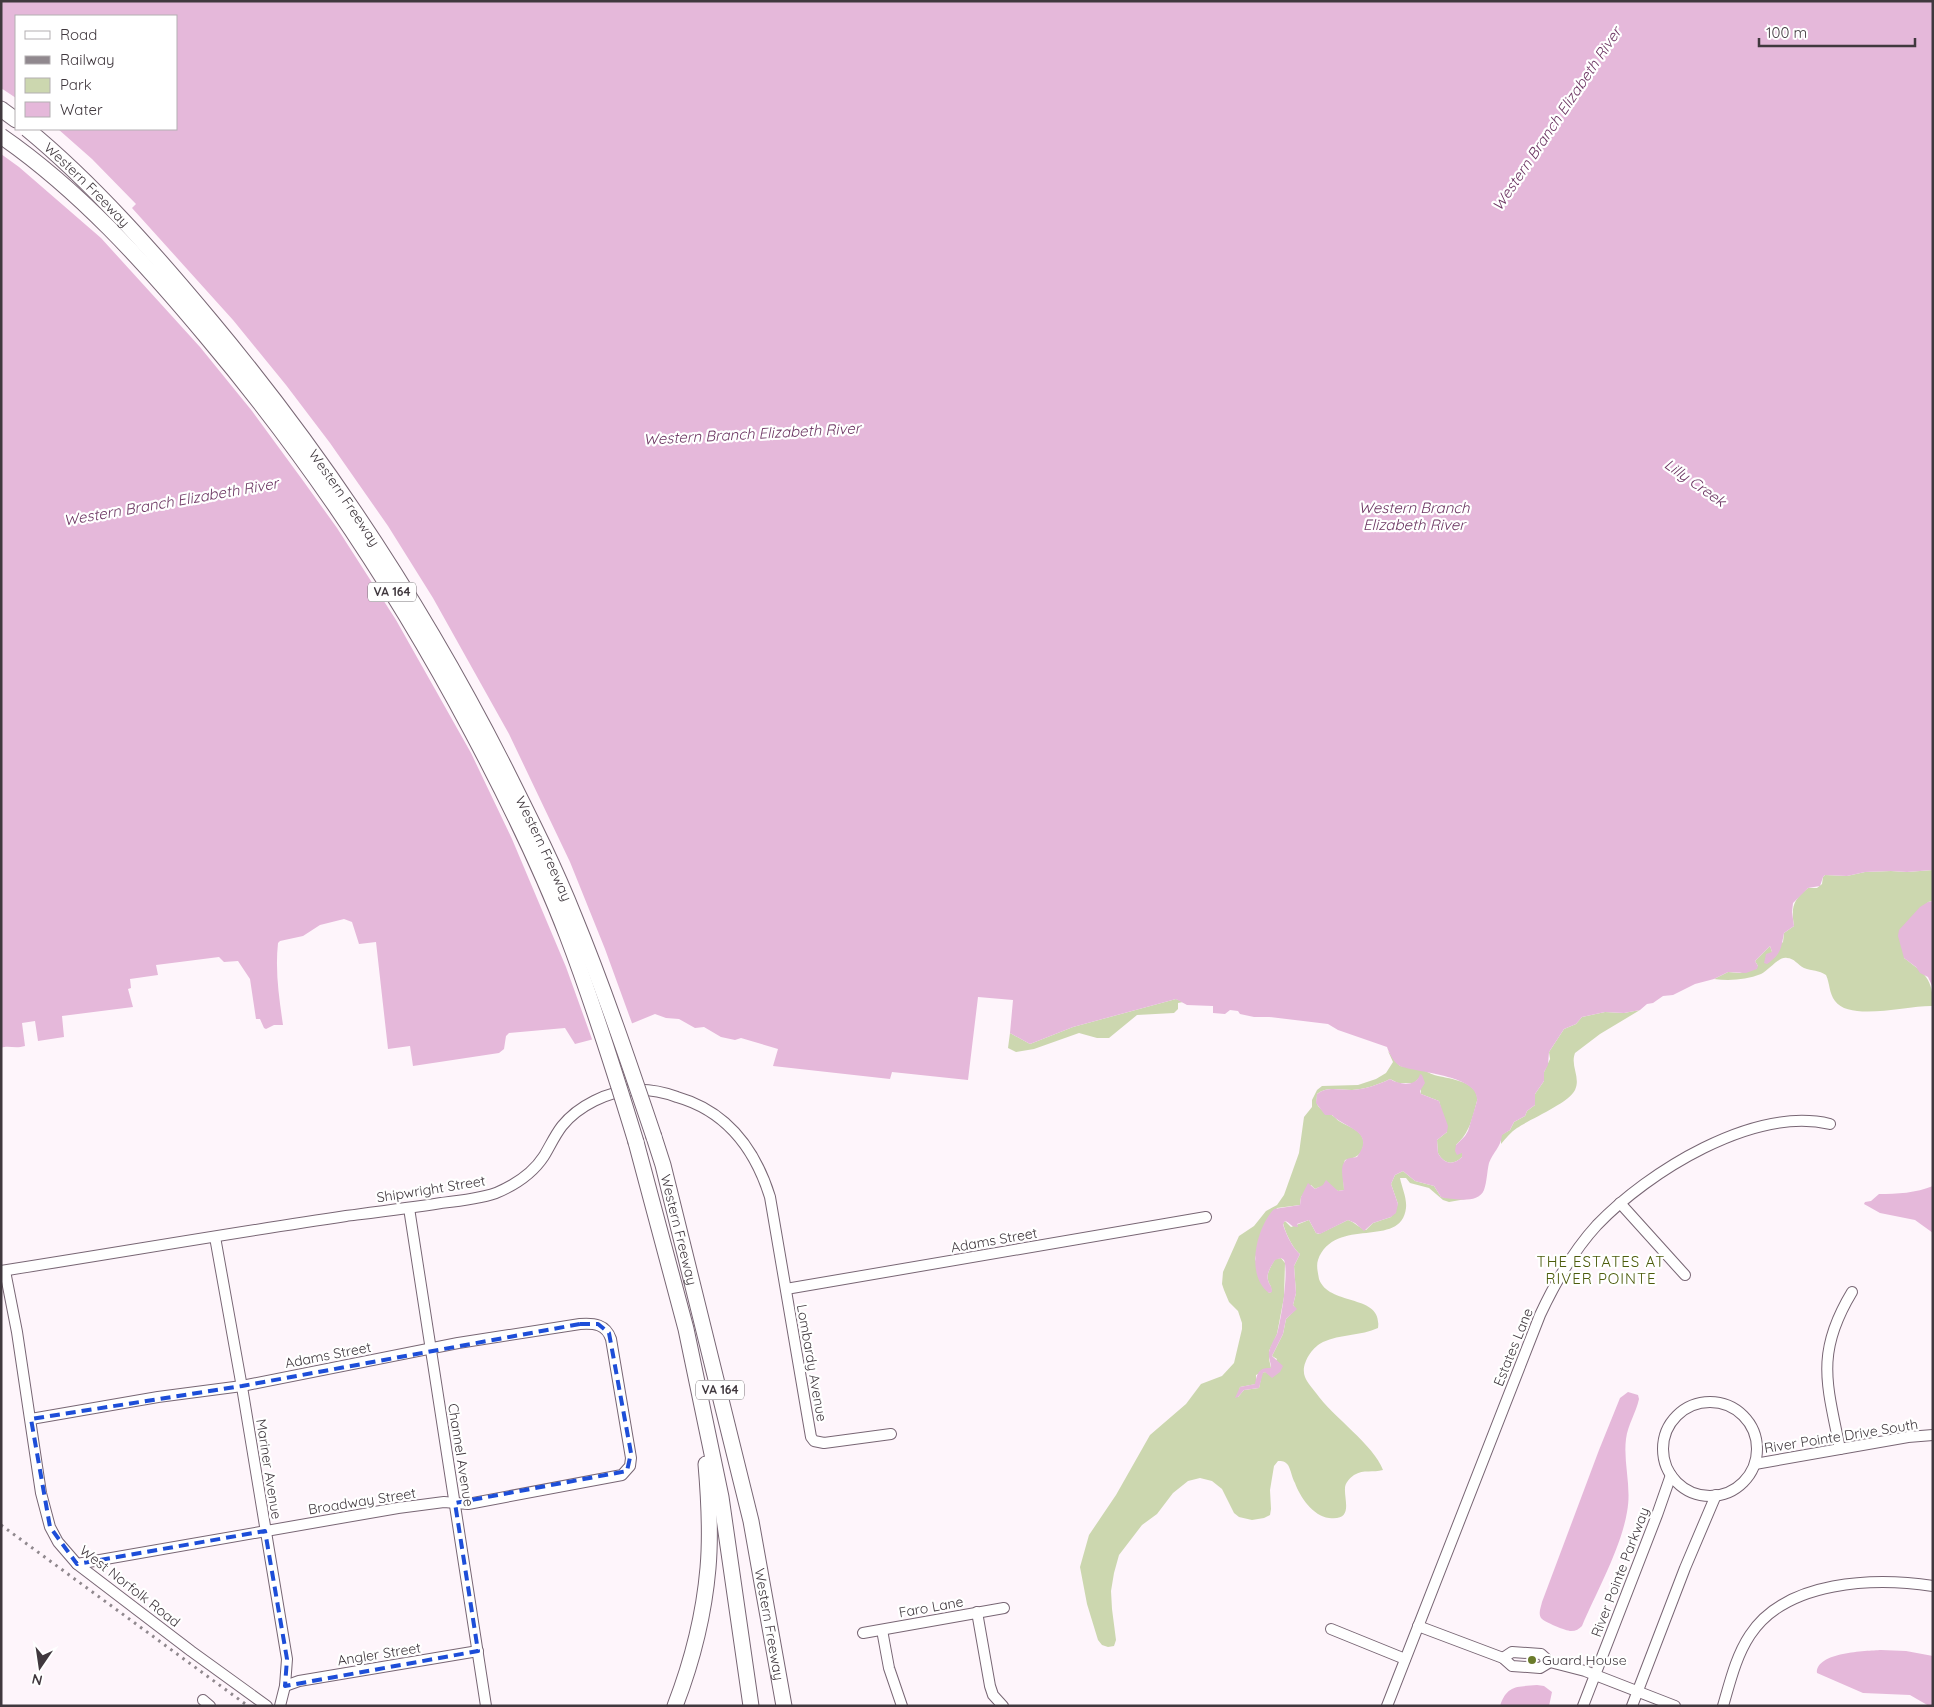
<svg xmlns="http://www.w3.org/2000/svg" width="1934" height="1707" viewBox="0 0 1934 1707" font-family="Quicksand,sans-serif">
	<rect width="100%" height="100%" fill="#fef5fb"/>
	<!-- green -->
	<g fill="#ccd7af">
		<path d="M 1933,870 L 1933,901 L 1928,902 L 1904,958 C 1925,974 1933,978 1933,1006 C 1909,1005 1850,1022 1835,1001 C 1829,993 1830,984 1826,975 C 1819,970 1812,971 1804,968 C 1798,965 1794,958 1787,958 C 1779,956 1769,970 1761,974 C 1746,980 1729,981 1714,979 L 1728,972 L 1740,973 L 1758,966 L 1755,961 L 1770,946 L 1772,952 L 1766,957 L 1783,942 L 1784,933 L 1794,926 C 1791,907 1793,900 1808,888 L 1817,888 L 1822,884 L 1823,877 L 1825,875 L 1847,876 L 1865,872 L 1891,871 L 1907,872 Z"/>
		<path d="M 1176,999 L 1183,1002 L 1178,1003 L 1178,1009 L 1174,1013 L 1137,1015 L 1109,1038 L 1097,1038 L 1079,1033 L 1034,1049 L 1016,1052 L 1008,1048 L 1010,1033 L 1030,1044 L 1073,1027 Z"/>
		<path d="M 1640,1010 L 1600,1034 L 1575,1053 C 1570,1066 1581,1077 1575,1090 C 1569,1103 1530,1119 1517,1128 C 1511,1132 1506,1138 1501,1144 L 1501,1135 L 1510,1130 L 1514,1122 L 1525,1116 L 1527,1111 L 1535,1105 L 1535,1094 L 1544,1081 L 1544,1072 L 1550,1059 L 1549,1052 L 1564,1029 L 1576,1024 L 1582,1017 L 1605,1012 L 1624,1013 Z"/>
		<path d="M 1388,1051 L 1400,1066 C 1407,1067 1416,1068 1423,1070 C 1428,1072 1433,1075 1438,1076 C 1451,1079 1480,1082 1477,1101 C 1472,1119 1470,1132 1456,1145 L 1462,1153 L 1462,1157 C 1453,1166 1444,1164 1438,1153 L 1437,1140 L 1447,1132 L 1439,1101 L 1421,1094 L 1420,1077 L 1414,1083 L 1398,1083 L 1390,1079 C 1378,1085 1365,1089 1352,1090 C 1339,1090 1327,1086 1317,1094 C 1317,1099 1315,1104 1320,1108 C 1324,1113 1329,1112 1333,1116 C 1335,1117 1337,1120 1339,1121 C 1348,1127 1367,1131 1363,1147 C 1361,1156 1354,1158 1345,1160 C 1341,1171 1344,1179 1344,1190 L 1338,1191 C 1330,1185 1323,1185 1315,1189 L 1311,1185 L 1301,1197 L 1300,1205 L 1277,1208 L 1258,1247 L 1255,1259 L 1269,1293 L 1271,1292 C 1272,1285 1269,1285 1268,1280 C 1266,1273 1272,1265 1275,1259 L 1281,1258 L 1285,1263 L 1284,1297 L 1277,1334 L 1269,1351 L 1269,1359 L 1271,1368 L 1256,1375 L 1256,1384 L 1240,1387 L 1238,1397 L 1244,1390 L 1259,1388 L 1262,1373 L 1265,1372 L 1268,1373 L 1277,1359 L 1272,1356 L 1283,1334 L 1286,1319 L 1296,1309 L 1293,1305 L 1296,1293 L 1294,1266 L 1300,1254 C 1293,1249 1285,1232 1283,1223 L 1285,1221 L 1291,1227 L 1309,1220 L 1316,1233 L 1319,1234 L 1348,1220 C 1356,1223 1359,1228 1366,1230 L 1373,1223 L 1391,1217 L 1398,1204 L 1391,1184 L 1395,1175 L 1403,1171 L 1415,1181 L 1434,1186 L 1441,1197 L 1466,1199 L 1449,1202 L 1443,1200 L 1429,1188 L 1410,1183 L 1406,1178 L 1400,1178 C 1402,1188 1407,1198 1406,1208 C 1401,1250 1335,1215 1318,1260 C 1316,1266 1318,1273 1319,1279 C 1329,1307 1383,1293 1378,1328 C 1361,1336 1340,1334 1323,1342 C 1312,1347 1300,1365 1305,1377 C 1307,1382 1312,1388 1316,1393 C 1333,1417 1374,1445 1383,1470 C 1373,1473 1364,1469 1354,1475 C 1350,1478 1345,1483 1345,1488 C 1344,1500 1354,1521 1329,1518 C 1313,1516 1300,1497 1295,1483 C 1292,1478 1291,1470 1288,1465 C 1285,1461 1282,1461 1278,1461 L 1274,1466 L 1270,1490 L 1271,1509 L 1270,1515 L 1264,1518 L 1252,1520 L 1239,1517 L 1234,1513 L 1222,1489 L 1212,1481 L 1200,1478 L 1188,1481 L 1173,1493 L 1157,1514 L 1142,1525 L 1119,1555 L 1114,1573 L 1111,1591 L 1112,1609 L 1116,1640 L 1114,1646 L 1108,1647 L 1102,1645 L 1098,1640 L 1087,1604 L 1080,1567 L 1089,1535 L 1116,1495 L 1150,1435 L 1186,1404 L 1201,1384 L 1222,1376 L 1234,1363 L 1242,1329 L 1242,1323 L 1238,1311 L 1229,1302 L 1224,1290 L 1222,1284 L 1223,1272 L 1239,1236 L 1254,1226 L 1266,1211 L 1277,1205 L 1284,1195 L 1299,1153 L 1304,1117 L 1312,1107 L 1312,1100 L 1317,1090 L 1322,1086 L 1358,1085 L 1376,1079 L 1386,1073 L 1393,1062 Z"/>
	</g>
	<!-- water -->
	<g fill="#e5b8da" fill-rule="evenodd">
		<path d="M 1,1 L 1933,1 L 1933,870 L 1907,872 L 1891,871 L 1865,872 L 1847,876 L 1825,875 L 1823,877 L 1820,886 L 1808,888 L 1793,903 L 1792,912 L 1794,926 L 1784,933 C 1781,949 1781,954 1767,964 L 1764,963 L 1766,954 L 1772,952 L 1770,946 L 1755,961 L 1758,966 L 1757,969 L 1746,973 L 1728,972 L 1714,979 L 1695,984 L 1673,995 L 1663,996 L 1653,1003 L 1647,1004 L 1640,1010 L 1624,1013 L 1605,1012 L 1582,1017 L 1576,1024 L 1564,1029 L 1549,1052 L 1548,1065 L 1544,1072 L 1544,1081 L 1535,1094 L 1535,1105 L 1527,1111 L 1525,1116 L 1514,1122 L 1510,1130 L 1502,1135 C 1501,1147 1493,1152 1489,1163 C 1487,1171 1487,1182 1484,1190 C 1478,1204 1456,1199 1444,1198 L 1441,1197 L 1434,1186 L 1415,1181 L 1403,1171 L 1395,1175 L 1391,1184 L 1398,1204 L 1396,1213 L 1391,1217 L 1373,1223 L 1364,1231 L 1355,1223 L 1348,1220 L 1320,1234 L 1316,1233 L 1309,1220 L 1297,1224 L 1298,1227 C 1290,1227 1291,1223 1285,1221 L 1283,1224 C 1285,1232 1293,1249 1300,1254 L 1294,1266 L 1296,1293 L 1293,1305 L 1297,1309 L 1286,1319 L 1283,1334 L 1272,1356 L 1283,1366 L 1280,1372 L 1272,1378 L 1265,1372 L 1263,1373 L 1259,1388 L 1244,1390 L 1238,1397 L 1235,1398 L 1240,1387 L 1255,1384 C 1257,1373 1259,1367 1271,1368 C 1271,1362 1268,1358 1269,1352 C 1270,1346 1274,1340 1277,1334 C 1281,1320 1289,1272 1284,1260 L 1281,1258 L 1275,1260 C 1272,1265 1266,1273 1268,1280 C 1269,1285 1272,1285 1272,1292 L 1269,1293 C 1245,1275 1256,1228 1274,1209 L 1300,1205 L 1301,1197 L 1308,1183 L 1315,1189 L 1323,1185 L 1326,1180 L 1338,1191 L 1344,1190 C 1344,1182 1339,1168 1345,1161 C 1348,1157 1353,1158 1357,1157 C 1376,1131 1346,1129 1332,1115 L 1325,1115 L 1316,1103 L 1317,1094 C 1327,1086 1339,1090 1352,1090 C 1365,1089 1378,1085 1390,1079 C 1399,1085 1417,1087 1420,1074 L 1422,1075 L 1425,1083 L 1420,1091 L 1421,1094 L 1439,1101 L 1448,1126 L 1447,1132 L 1437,1140 L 1438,1153 C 1444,1164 1453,1166 1462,1157 L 1462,1153 L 1457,1155 L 1455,1151 L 1456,1145 L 1465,1136 L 1468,1131 L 1477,1101 C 1480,1075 1417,1073 1400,1066 C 1394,1063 1389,1053 1387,1047 L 1338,1030 L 1328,1024 L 1269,1017 L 1254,1017 L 1240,1014 L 1238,1011 L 1230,1010 L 1225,1014 L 1213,1013 L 1213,1006 L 1187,1005 L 1176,999 L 1073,1027 L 1030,1044 L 1010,1033 L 1013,1000 L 978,997 L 968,1080 L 892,1072 L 890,1079 L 773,1066 L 778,1049 L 741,1038 L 735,1040 L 721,1037 L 704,1027 L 695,1028 L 679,1019 L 666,1018 L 655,1014 L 594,1039 L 575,1044 L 565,1028 L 509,1033 L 506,1036 L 504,1049 L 499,1053 L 413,1066 L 410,1046 L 388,1049 L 376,942 L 359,944 L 352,922 L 344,919 L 320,925 L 303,936 L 280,941 L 278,943 C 275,971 279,997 283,1025 L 274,1025 L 266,1029 L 264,1028 L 260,1019 L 256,1019 L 250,979 L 238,961 L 224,962 L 219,957 L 156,965 L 158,975 L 130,979 L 131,988 L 128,989 L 133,1007 L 62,1016 L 64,1037 L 38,1041 L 35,1021 L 22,1023 L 25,1046 C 15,1049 8,1045 1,1048 ZM 16,16 L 176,16 L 176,129 L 16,129 Z"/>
		<path d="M 1933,901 L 1933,988 L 1928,977 L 1920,973 L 1916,967 L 1904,958 L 1898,936 L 1899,930 L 1920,907 L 1928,902 Z"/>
		<path d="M 1933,1186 L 1933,1233 L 1915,1220 L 1880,1213 L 1864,1204 L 1865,1202 L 1871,1201 L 1879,1194 C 1897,1194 1916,1193 1933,1186 Z"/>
		<path d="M 1628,1392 L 1638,1395 L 1639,1399 C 1636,1413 1628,1424 1626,1439 C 1623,1463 1632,1487 1627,1512 C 1621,1548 1597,1591 1582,1626 C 1579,1629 1576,1631 1571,1631 C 1566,1631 1544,1622 1541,1618 C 1538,1613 1541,1607 1542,1602 L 1599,1450 L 1620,1398 Z"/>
		<path d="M 1881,1650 L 1906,1651 L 1933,1656 L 1933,1706 L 1929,1706 L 1910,1695 L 1863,1693 L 1817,1673 C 1816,1652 1866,1651 1881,1650 Z"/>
		<path d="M 1537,1685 L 1544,1686 L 1552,1692 L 1549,1706 L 1500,1706 C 1507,1684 1518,1687 1537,1685 Z"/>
	</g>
	<!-- pier -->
	<path fill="#fef5fb" d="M 1,88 L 16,98 L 16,129 L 58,129 L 92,159 L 136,204 L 132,208 L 233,320 L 286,385 L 330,443 L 388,526 L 433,598 L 509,734 L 570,862 L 605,949 L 633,1026 L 593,1042 L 566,967 L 512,839 L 471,753 L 396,620 L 337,528 L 304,482 L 252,411 L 200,347 L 101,238 L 19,167 L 1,154 Z"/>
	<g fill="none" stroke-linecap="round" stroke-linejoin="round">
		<defs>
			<g id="minor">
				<path d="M 1620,1203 L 1685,1275"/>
				<path d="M 409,1208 L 486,1706"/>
				<path d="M 215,1237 L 243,1393 L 287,1659 L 285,1686 L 280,1706"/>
				<path d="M 1,1271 C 116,1253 231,1233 346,1216 C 377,1212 409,1208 441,1203 C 459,1201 478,1199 496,1193 C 515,1185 533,1173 544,1156 C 550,1146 555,1135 562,1126 C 578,1106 608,1091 634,1090 C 649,1089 663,1092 677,1097 C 726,1111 755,1149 770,1197 L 811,1437 L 814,1441 L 824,1443 L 891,1434"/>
				<path d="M 5,1271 L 17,1332 L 41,1493 L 50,1527 L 58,1542 L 77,1564 L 191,1651 L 267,1706"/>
				<path d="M 786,1289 L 1206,1217"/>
				<circle cx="1710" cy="1449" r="47"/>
				<path d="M 31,1419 L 158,1397 L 242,1386 L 458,1343 L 580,1324 C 594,1323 606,1324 611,1339 L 631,1458 L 630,1466 L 622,1475 L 468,1504 L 444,1502 L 398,1508 L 77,1564"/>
				<path d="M 1840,1449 C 1827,1384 1815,1353 1852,1292"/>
				<path d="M 1755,1464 L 1908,1437 L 1933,1435"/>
				<path d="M 977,1612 L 990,1686 L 993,1695 L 1003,1706"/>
				<path d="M 1418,1626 L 1503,1658 L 1512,1666 L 1540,1668 L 1550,1662"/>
				<path d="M 1331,1629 L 1405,1659"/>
				<path d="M 882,1630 L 889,1668 L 902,1706"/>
				<path d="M 863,1633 L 1004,1608"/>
				<path d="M 1503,1658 L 1512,1652 L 1541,1654 L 1550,1662 L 1585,1671 L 1675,1706"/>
				<path d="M 285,1686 L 299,1681 L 478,1651"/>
				<path d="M 203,1700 L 210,1706"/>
				<path d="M 1387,1706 L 1540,1315 C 1554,1285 1574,1250 1597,1225 C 1648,1172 1753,1106 1830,1124"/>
				<path d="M 1583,1706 L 1657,1515 L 1671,1475"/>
				<path d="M 1632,1706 L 1685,1568 L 1716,1495"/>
				<path d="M 1723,1706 C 1730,1682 1736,1656 1750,1635 C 1786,1580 1875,1577 1933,1586"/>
			</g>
			<g id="highway">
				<path d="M 1,109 L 16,120"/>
				<path id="s1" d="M 654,1137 L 663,1165 L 751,1521 L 784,1706"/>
				<path d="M 636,1142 L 686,1329 L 721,1497 L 751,1706"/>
				<path d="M 675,1706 C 692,1662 704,1614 708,1568 C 711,1534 709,1499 706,1464"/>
			</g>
		</defs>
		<!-- minor casing -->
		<use href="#minor" stroke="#786674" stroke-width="12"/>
		<!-- highway casing -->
		<use href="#highway" stroke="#786674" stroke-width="17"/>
		<!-- minor -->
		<use href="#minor" stroke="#fff" stroke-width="10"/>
		<!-- highway -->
		<use href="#highway" stroke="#fff" stroke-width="15"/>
		<!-- rail -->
		<path stroke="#90888e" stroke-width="3" stroke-dasharray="2.5 5" stroke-linecap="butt" d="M 1,1525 L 248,1706"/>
		<defs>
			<g id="highway-bridge">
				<path id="s2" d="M 27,129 C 93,183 156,255 211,321 C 327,460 426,611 508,774 C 531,820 555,868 574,916 C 604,989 629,1063 654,1137"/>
				<path d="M 1,136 C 79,190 144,262 205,335 C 308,457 397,590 472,732 C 507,798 540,865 567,935 C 593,1003 615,1073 636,1142"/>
			</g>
		</defs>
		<!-- highway-bridge casing -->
		<use href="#highway-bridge" stroke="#786674" stroke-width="17" stroke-linecap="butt"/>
		<!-- highway-bridge -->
		<use href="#highway-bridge" stroke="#fff" stroke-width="15"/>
	</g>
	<!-- marked area -->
	<path fill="none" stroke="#1d4ed8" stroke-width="4" stroke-dasharray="10 6" stroke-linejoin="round" d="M 580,1324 L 598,1324 L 609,1333 L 631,1453 L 627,1471 L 455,1503 L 478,1651 L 285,1686 L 287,1659 L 265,1531 L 77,1564 L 50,1527 L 31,1419 L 242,1386 Z"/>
	<!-- markers -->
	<circle fill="#6b7c2b" stroke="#fff" stroke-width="2" cx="1532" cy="1660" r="5"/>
	<g text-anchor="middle" stroke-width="4.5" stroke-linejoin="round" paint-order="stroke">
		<!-- shield labels -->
		<g fill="#fff" stroke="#797478" stroke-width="1">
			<rect x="368" y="582.5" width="48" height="19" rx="4"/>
			<rect x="696" y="1380.5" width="48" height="19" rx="4"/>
		</g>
		<g font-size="12" font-weight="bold" fill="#40383e">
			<text x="392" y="596">VA 164</text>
			<text x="720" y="1394">VA 164</text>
		</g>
		<!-- street labels -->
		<g font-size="14" fill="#40383e" stroke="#fff">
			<text dy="5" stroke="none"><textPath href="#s2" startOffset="82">Western Freeway</textPath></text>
			<text dy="5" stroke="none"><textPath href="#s2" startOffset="488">Western Freeway</textPath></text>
			<text dy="5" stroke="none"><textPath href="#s2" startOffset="892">Western Freeway</textPath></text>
			<text transform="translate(431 1189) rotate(-9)" y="5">Shipwright Street</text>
			<text dy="5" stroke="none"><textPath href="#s1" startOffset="96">Western Freeway</textPath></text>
			<text transform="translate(994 1240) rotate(-10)" y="5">Adams Street</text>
			<text transform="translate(1513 1347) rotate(-68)" y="5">Estates Lane</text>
			<text transform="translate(328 1355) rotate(-11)" y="5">Adams Street</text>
			<text transform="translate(812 1363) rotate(80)" y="5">Lombardy Avenue</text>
			<text transform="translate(1841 1436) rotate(-9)" y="5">River Pointe Drive South</text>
			<text transform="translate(461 1455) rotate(81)" y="5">Channel Avenue</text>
			<text transform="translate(269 1469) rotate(81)" y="5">Mariner Avenue</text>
			<text transform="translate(362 1501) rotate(-9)" y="5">Broadway Street</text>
			<text transform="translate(1620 1572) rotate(-69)" y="5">River Pointe Parkway</text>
			<text transform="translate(130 1586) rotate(38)" y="5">West Norfolk Road</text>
			<text transform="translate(931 1607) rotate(-10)" y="5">Faro Lane</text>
			<text dy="5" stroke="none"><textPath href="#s1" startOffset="501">Western Freeway</textPath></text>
			<text transform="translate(379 1654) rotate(-9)" y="5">Angler Street</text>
		</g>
		<!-- poi labels -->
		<g font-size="14" fill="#40383e" stroke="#fff" text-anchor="start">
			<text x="1542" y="1665">Guard House</text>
		</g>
		<!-- water labels -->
		<g font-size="15" font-style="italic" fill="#6c3562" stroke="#fff">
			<text transform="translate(1557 119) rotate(-56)" y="5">Western Branch Elizabeth River</text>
			<text transform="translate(752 434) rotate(-3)" y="5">Western Branch Elizabeth River</text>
			<text transform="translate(1695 483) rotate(35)" y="5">Lilly Creek</text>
			<text transform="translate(171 502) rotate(-10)" y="5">Western Branch Elizabeth River</text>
			<text x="1414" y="513">Western Branch<tspan x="1414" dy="17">Elizabeth River</tspan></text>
		</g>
		<!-- neighbourhood labels -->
		<g font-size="15" letter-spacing="1" fill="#4d5c0c" stroke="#fff">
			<text x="1601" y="1267">THE ESTATES AT<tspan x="1601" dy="17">RIVER POINTE</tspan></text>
		</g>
	</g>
	<!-- border -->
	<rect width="1934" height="1707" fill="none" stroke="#40383e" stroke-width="5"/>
	<!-- legend -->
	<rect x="15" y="15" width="162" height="115" fill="#ffffff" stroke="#b3afb2"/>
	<rect x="25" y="31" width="25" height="8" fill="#ffffff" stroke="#b3afb2"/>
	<text x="60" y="40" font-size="15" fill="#40383e">Road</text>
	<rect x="25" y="56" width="25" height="8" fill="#90888e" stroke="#b3afb2"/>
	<text x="60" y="65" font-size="15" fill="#40383e">Railway</text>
	<rect x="25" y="78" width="25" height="15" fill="#ccd7af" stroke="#b3afb2"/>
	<text x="60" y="90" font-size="15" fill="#40383e">Park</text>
	<rect x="25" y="102" width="25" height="15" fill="#e5b8da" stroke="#b3afb2"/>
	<text x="60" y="115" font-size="15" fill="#40383e">Water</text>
	<!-- north arrow -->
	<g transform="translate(40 1667) rotate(193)" stroke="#ffffff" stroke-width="4" paint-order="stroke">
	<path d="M0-4L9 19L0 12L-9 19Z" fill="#40383e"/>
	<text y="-8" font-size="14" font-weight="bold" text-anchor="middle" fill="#40383e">N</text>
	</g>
	<!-- scale -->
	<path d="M1759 38v8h156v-8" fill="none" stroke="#40383e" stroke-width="2.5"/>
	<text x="1766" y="38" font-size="15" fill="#40383e" stroke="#ffffff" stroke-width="4" paint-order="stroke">100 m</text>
</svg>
